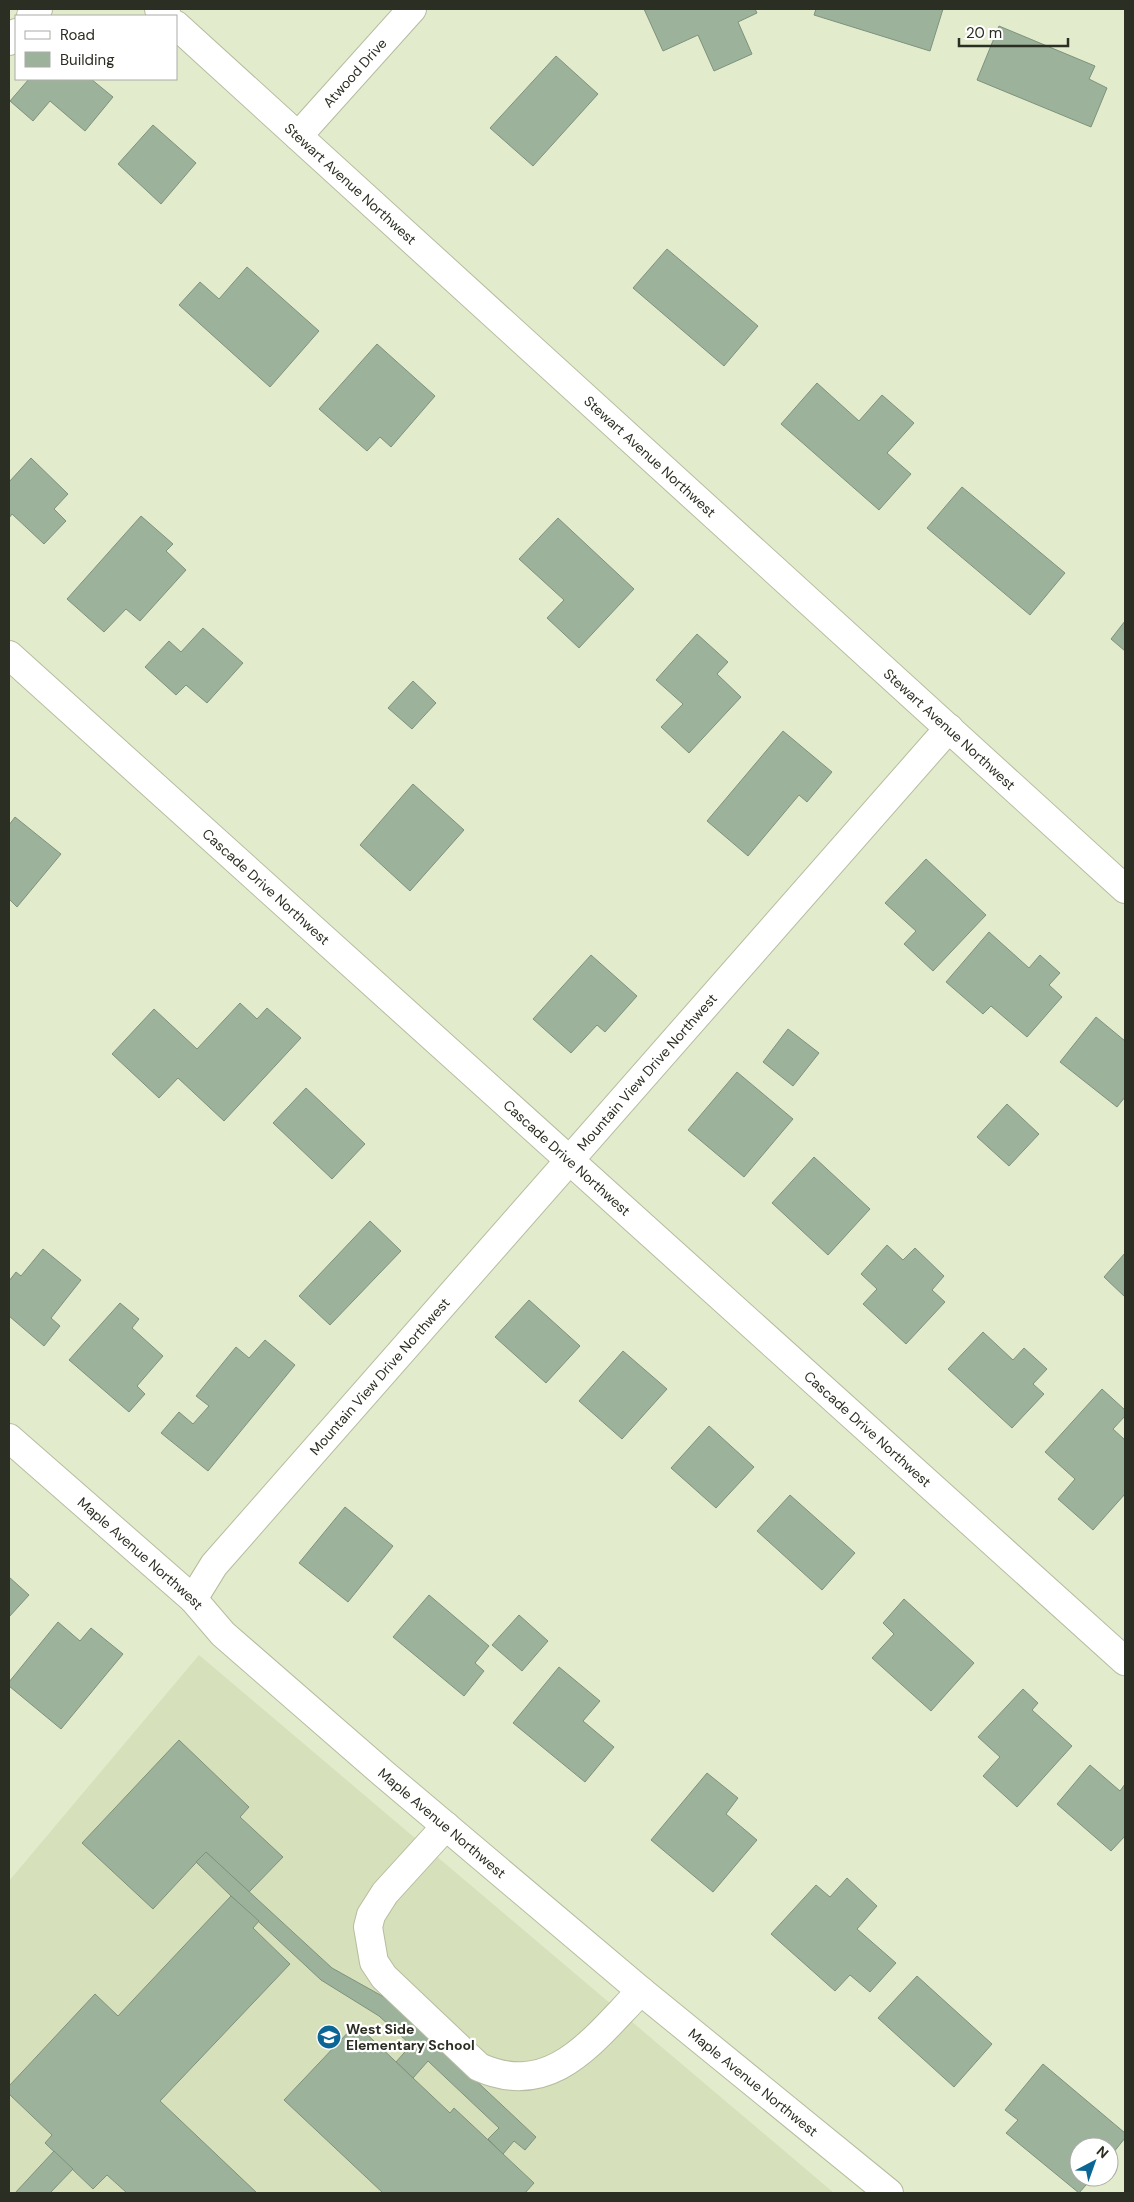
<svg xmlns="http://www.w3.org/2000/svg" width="1134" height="2202" viewBox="0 0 1134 2202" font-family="'DM Sans',sans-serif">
	<rect width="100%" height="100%" fill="#e2ebcc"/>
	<!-- built -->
	<path fill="#d6e0bb" d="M 199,1655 L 834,2193 L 9,2193 L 9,1881 Z"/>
	<!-- building -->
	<g fill="#9cb29a" stroke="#7e937c">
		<path d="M 644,9 L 755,9 L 757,13 L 738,22 L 752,54 L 714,71 L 698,35 L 663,51 Z"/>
		<path d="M 816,9 L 943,9 L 930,51 L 814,15 Z"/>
		<path d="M 999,26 L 1095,66 L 1089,79 L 1107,88 L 1091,127 L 977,80 Z"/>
		<path d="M 556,56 L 598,94 L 533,166 L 490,128 Z"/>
		<path d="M 29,79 L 91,79 L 113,97 L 85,131 L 50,101 L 33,121 L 10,101 Z"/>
		<path d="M 153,125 L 196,163 L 161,204 L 118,164 Z"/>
		<path d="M 667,249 L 758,326 L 724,366 L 633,288 Z"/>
		<path d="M 247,267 L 319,331 L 270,387 L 179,305 L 200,282 L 219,299 Z"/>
		<path d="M 377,344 L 435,396 L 391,447 L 380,437 L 367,451 L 319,409 Z"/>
		<path d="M 817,383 L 859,421 L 882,395 L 914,423 L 887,453 L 911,474 L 879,510 L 781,424 Z"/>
		<path d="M 31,458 L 68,494 L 54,509 L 66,521 L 44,544 L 12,514 L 9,518 L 9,482 Z"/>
		<path d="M 962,487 L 1065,573 L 1030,615 L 927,528 Z"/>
		<path d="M 141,516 L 173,544 L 166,551 L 186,570 L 140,621 L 126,609 L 104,632 L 67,599 Z"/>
		<path d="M 558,518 L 634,589 L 579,648 L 547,618 L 564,600 L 519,559 Z"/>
		<path d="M 1125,621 L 1125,651 L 1111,639 Z"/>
		<path d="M 203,628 L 243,663 L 207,703 L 186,685 L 176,695 L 145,667 L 169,641 L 181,652 Z"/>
		<path d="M 697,634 L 728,662 L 717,674 L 741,697 L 689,753 L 661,727 L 683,704 L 656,680 Z"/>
		<path d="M 413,681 L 436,703 L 412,729 L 388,708 Z"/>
		<path d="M 783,731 L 832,772 L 807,802 L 799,795 L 748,856 L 707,821 Z"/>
		<path d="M 413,784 L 464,830 L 410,891 L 360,845 Z"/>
		<path d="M 15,817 L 61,854 L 17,907 L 9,899 L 9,825 Z"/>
		<path d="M 926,859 L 986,915 L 933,971 L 904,944 L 916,931 L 885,903 Z"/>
		<path d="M 989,932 L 1029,968 L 1040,955 L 1060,973 L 1049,985 L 1062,997 L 1027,1037 L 991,1006 L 983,1014 L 946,982 Z"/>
		<path d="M 591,955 L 637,996 L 605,1032 L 597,1025 L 571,1053 L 533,1019 Z"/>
		<path d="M 240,1003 L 257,1019 L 267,1008 L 301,1038 L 224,1121 L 178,1078 L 159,1098 L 112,1054 L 154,1009 L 197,1049 Z"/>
		<path d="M 1096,1017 L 1125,1041 L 1125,1097 L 1117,1107 L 1060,1062 Z"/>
		<path d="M 788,1029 L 819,1053 L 793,1086 L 763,1062 Z"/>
		<path d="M 737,1072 L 793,1119 L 744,1177 L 688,1130 Z"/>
		<path d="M 306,1088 L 365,1144 L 332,1179 L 273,1123 Z"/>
		<path d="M 1007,1104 L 1039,1134 L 1009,1166 L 977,1137 Z"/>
		<path d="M 814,1157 L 870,1209 L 828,1255 L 772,1203 Z"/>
		<path d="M 370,1221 L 401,1251 L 330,1325 L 299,1296 Z"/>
		<path d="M 887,1245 L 903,1260 L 915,1248 L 944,1276 L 932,1290 L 945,1302 L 906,1344 L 863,1304 L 877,1289 L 861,1274 Z"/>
		<path d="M 43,1249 L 81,1280 L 51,1318 L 60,1326 L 44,1346 L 9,1316 L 9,1281 L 16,1272 L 21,1276 Z"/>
		<path d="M 1125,1253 L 1125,1297 L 1104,1277 Z"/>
		<path d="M 529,1300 L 580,1346 L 546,1383 L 495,1337 Z"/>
		<path d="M 120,1303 L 139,1319 L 132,1328 L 163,1356 L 137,1386 L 145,1394 L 129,1412 L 69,1360 Z"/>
		<path d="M 983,1332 L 1013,1360 L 1024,1348 L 1047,1369 L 1033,1384 L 1044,1394 L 1012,1428 L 948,1369 Z"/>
		<path d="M 265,1340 L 295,1365 L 208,1471 L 161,1433 L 179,1412 L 193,1424 L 209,1406 L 196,1396 L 236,1347 L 249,1358 Z"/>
		<path d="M 623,1351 L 667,1389 L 622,1439 L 579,1401 Z"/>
		<path d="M 1102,1389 L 1125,1410 L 1125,1416 L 1113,1429 L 1125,1440 L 1125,1494 L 1093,1530 L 1058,1499 L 1075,1479 L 1045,1452 Z"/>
		<path d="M 709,1426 L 754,1467 L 716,1508 L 671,1468 Z"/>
		<path d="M 790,1495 L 855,1553 L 822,1590 L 757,1531 Z"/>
		<path d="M 345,1507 L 393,1546 L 348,1602 L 299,1563 Z"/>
		<path d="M 9,1577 L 29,1595 L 9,1617 Z"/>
		<path d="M 429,1595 L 489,1646 L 475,1663 L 484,1671 L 464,1696 L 393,1637 Z"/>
		<path d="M 904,1599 L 974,1663 L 931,1711 L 872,1658 L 894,1634 L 883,1623 Z"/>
		<path d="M 519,1615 L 548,1641 L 522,1671 L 492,1645 Z"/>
		<path d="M 58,1622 L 80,1641 L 91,1628 L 123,1654 L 61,1729 L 9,1686 L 9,1682 Z"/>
		<path d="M 559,1667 L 600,1701 L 583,1721 L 614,1747 L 585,1782 L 513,1723 Z"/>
		<path d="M 1023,1689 L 1038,1703 L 1032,1710 L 1072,1746 L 1017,1807 L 983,1776 L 1000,1757 L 978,1737 Z"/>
		<path d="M 179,1740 L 249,1807 L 240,1817 L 283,1857 L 249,1892 L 206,1852 L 153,1909 L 82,1843 Z"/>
		<path d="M 1090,1765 L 1120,1791 L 1125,1784 L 1125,1836 L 1111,1851 L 1057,1804 Z"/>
		<path d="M 707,1773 L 738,1798 L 726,1814 L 757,1840 L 713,1892 L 651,1840 Z"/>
		<path d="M 206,1852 L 332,1968 L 391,2001 L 536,2137 L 525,2150 L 514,2141 L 503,2154 L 488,2139 L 499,2128 L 428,2061 L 413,2078 L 396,2062 L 411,2045 L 379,2016 L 321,1980 L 231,1896 L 196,1862 Z"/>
		<path d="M 847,1878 L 877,1906 L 857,1929 L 896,1963 L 870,1992 L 850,1975 L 835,1991 L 771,1934 L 816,1885 L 830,1897 Z"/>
		<path d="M 231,1896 L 259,1921 L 253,1928 L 290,1964 L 160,2101 L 257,2193 L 127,2193 L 107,2175 L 93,2189 L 45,2143 L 52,2135 L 9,2094 L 9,2086 L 95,1994 L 118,2016 Z"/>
		<path d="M 917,1976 L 992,2044 L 954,2087 L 878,2018 Z"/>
		<path d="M 356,2024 L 450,2113 L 454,2108 L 534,2183 L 525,2193 L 383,2193 L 284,2100 Z"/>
		<path d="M 1043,2064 L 1125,2133 L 1125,2138 L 1109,2158 L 1109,2147 L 1079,2147 L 1079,2177 L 1093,2177 L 1079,2193 L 1006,2133 L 1018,2120 L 1005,2110 Z"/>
		<path d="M 54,2151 L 73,2169 L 50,2193 L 15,2193 Z"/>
	</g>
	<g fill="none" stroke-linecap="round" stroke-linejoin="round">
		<defs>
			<g id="minor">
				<path d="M 159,9 L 167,16"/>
				<path d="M 31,16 L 38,9"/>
				<path id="s1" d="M 176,25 L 1125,889"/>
				<path d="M 9,41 L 16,33"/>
				<path id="s2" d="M 298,136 L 412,9"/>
				<path id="s3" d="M 9,655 L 1125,1661"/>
				<path id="s4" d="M 9,1438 L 193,1599 L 223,1634 L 384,1774 L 641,1991 L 889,2193"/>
				<path id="s5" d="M 193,1599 L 214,1565 L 949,728"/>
				<path d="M 446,1826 L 385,1893 L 371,1915 L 368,1927 L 374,1962 L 384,1977 L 479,2067 C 553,2100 594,2038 641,1991"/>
			</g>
		</defs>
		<!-- minor casing -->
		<use href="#minor" stroke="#b5bd9f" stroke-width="30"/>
		<!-- minor -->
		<use href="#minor" stroke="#fff" stroke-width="28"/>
	</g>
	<!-- icons -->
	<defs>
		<symbol id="school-disc" viewBox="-11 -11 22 22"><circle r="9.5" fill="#0b6696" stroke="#fff"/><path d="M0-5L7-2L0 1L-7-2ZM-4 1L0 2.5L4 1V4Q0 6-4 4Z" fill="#fff"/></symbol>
	</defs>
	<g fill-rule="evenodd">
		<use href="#school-disc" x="315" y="2023" width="28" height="28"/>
	</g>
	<g text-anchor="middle" stroke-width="4.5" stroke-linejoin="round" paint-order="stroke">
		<!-- street labels -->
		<g font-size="14" fill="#2b2e22" stroke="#fff">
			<text dy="5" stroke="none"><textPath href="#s2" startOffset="85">Atwood Drive</textPath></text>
			<text dy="5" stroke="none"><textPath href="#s1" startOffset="236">Stewart Avenue Northwest</textPath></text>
			<text dy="5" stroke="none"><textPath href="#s1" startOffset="641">Stewart Avenue Northwest</textPath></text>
			<text dy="5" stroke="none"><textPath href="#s1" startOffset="1046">Stewart Avenue Northwest</textPath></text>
			<text dy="5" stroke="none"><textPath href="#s3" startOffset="346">Cascade Drive Northwest</textPath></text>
			<text dy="5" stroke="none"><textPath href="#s5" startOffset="696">Mountain View Drive Northwest</textPath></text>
			<text dy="5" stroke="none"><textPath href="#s3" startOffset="751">Cascade Drive Northwest</textPath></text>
			<text dy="5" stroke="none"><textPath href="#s5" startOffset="291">Mountain View Drive Northwest</textPath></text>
			<text dy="5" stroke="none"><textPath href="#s3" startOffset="1156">Cascade Drive Northwest</textPath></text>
			<text dy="5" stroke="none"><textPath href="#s4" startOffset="175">Maple Avenue Northwest</textPath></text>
			<text dy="5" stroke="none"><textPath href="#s4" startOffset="580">Maple Avenue Northwest</textPath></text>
			<text dy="5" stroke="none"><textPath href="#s4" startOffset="985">Maple Avenue Northwest</textPath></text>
		</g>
		<!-- poi labels -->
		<g font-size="14" font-weight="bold" fill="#2b2e22" stroke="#fff" text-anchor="start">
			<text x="346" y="2034">West Side<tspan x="346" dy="16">Elementary School</tspan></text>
		</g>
	</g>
	<!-- border -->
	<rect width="1134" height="2202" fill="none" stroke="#2b2e22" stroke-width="20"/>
	<!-- legend -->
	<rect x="15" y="15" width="162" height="65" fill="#ffffff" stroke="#aaaba7"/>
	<rect x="25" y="31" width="25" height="8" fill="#ffffff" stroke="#aaaba7"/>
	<text x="60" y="40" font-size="15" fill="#2b2e22">Road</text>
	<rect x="25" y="52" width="25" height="15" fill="#9cb29a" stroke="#aaaba7"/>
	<text x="60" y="65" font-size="15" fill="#2b2e22">Building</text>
	<!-- north arrow -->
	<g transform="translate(1094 2162) rotate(41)"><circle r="24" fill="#ffffff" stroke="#aaaba7"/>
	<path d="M0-4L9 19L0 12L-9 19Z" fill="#0b6696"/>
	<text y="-8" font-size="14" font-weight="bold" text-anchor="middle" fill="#2b2e22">N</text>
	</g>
	<!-- scale -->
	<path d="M959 38v8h109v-8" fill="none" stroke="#2b2e22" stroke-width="2.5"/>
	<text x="966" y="38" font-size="15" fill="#2b2e22" stroke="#ffffff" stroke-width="4" paint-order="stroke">20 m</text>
</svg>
